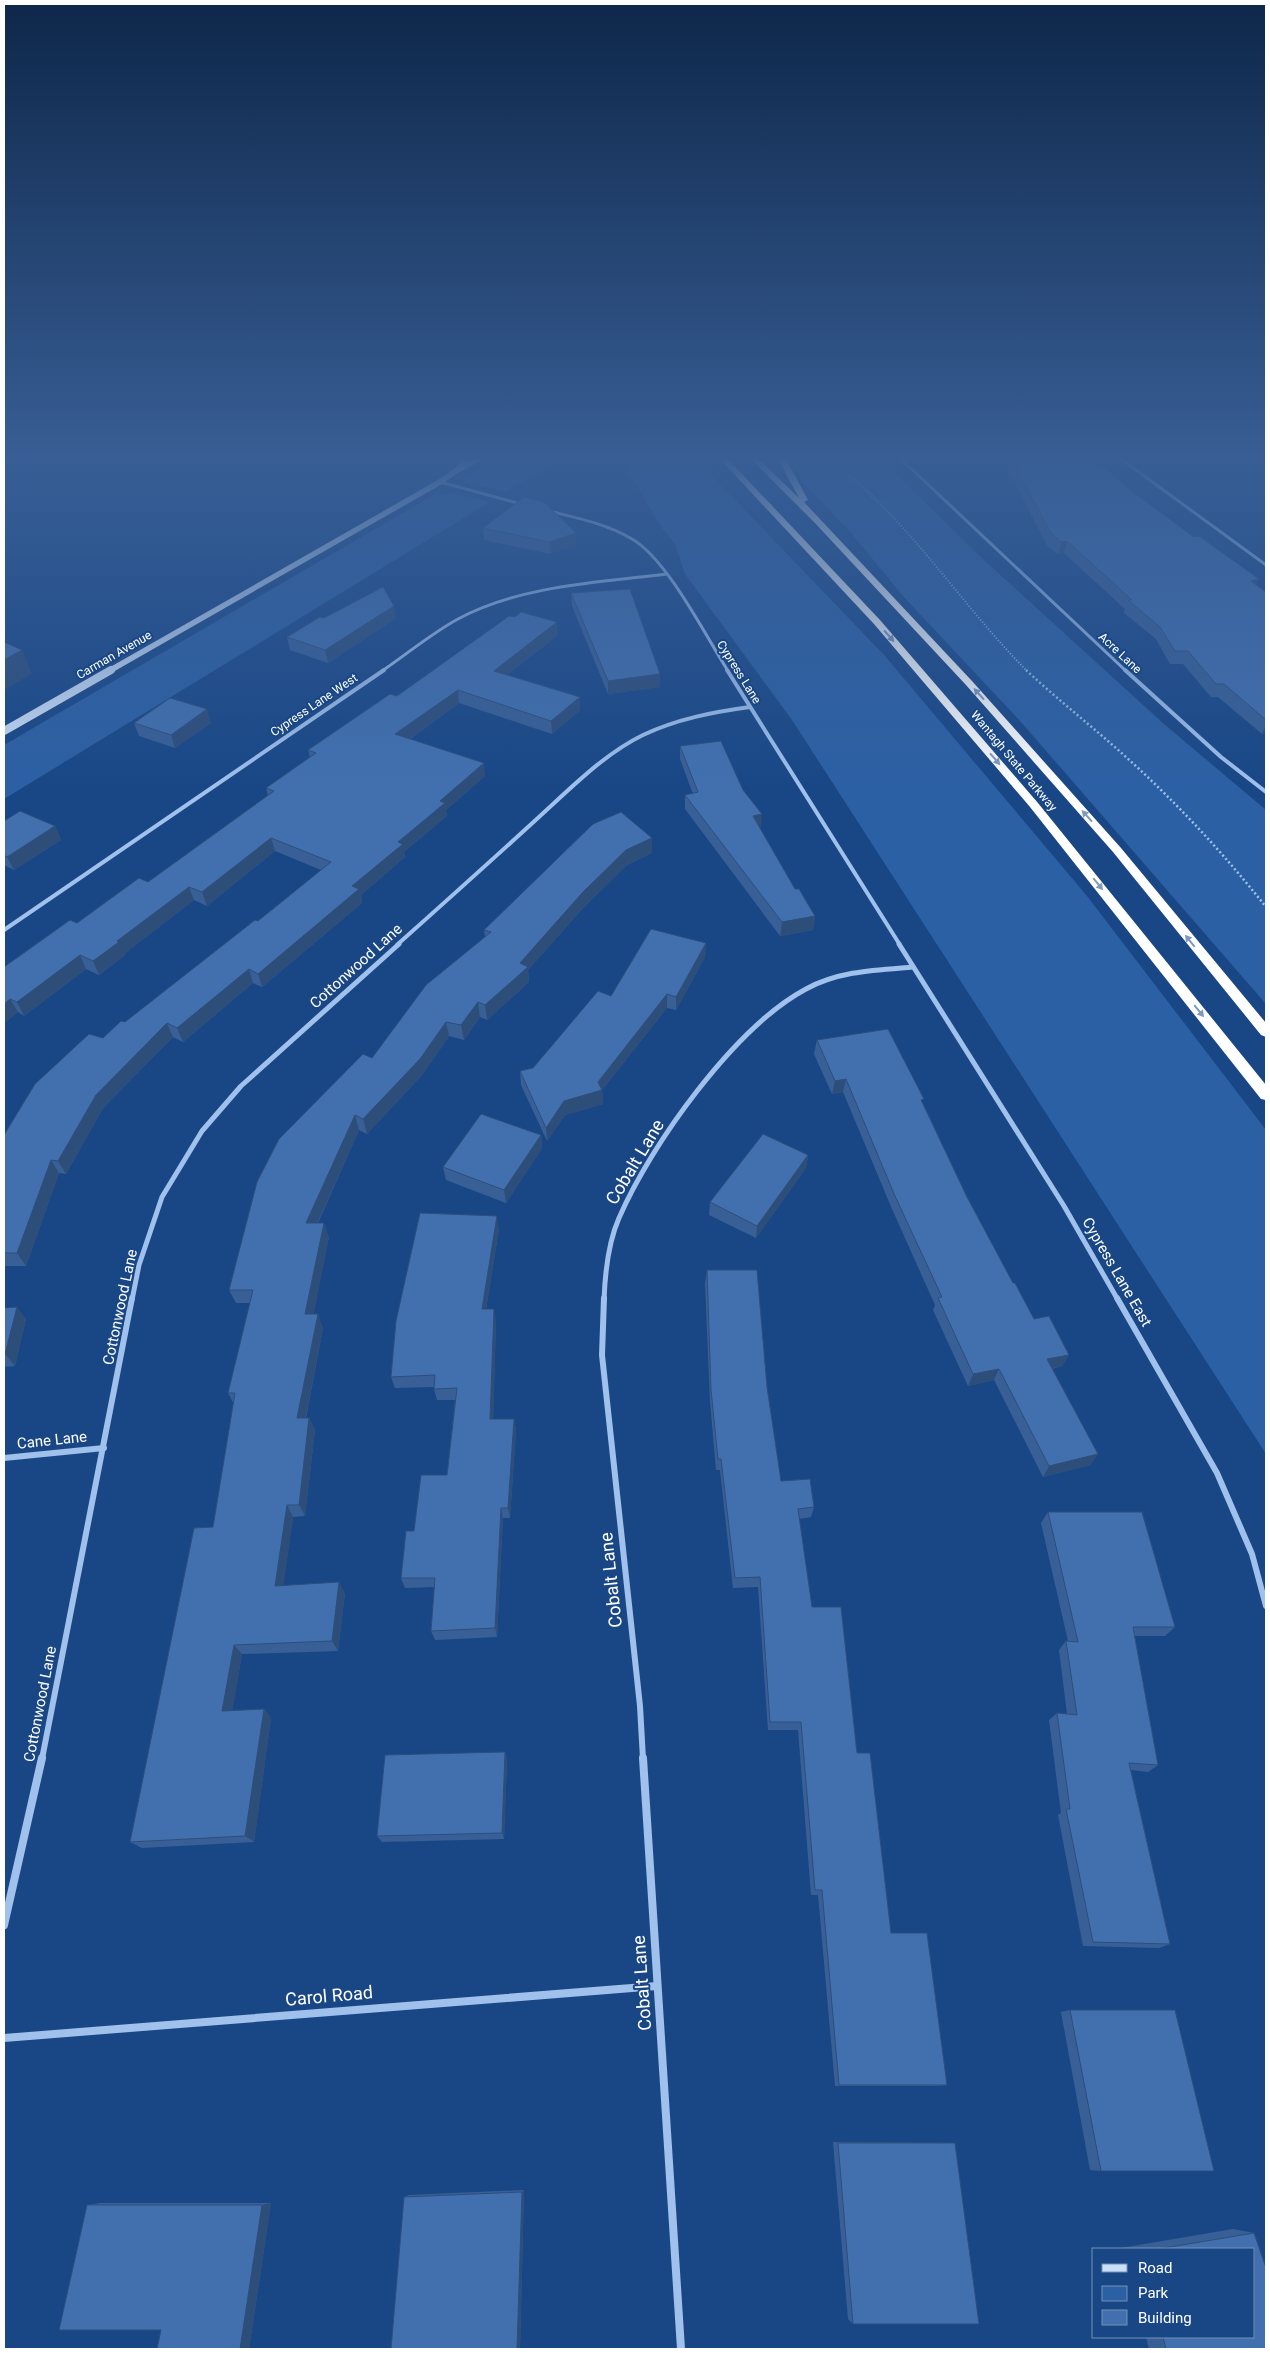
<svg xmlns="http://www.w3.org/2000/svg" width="1270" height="2353" viewBox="0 0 1270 2353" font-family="Roboto,sans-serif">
	<rect width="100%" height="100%" fill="#194786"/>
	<!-- green -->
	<g fill="#2c60a4">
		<path d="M 496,459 L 560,459 L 505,492 L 464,482 L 462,479 L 465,476 Z"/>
		<path d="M 607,459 L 696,459 L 885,656 L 1087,896 L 1266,1130 L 1266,1454 L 792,720 L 685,574 L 675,544 L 662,528 L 622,462 Z"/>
		<path d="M 790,459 L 881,459 L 986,562 L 1164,724 L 1266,810 L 1266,1004 L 1021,722 L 903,596 L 852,534 L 804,483 Z"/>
		<path d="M 452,492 L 490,502 L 4,799 L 4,745 L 437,493 L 447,495 Z"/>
	</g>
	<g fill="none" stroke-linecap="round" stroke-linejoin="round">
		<!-- path-far1 -->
		<path stroke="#a0c1ec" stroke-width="2" stroke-dasharray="1 2" stroke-linecap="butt" d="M 828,459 C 907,516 959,603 1027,671"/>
		<!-- path -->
		<path stroke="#a0c1ec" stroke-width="2.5" stroke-dasharray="2 2.5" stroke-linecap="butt" d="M 1026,670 C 1058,700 1093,727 1126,757 C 1177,803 1224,854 1266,907"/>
		<!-- street-far4 -->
		<g stroke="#a0c1ec" stroke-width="3">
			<path d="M 901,459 L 1126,671"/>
			<path d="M 1121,459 L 1266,565"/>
			<path d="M 440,482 L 521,504"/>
			<path d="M 549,511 C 577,518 607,524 632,539 C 667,559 705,635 728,671"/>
			<path d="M 382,671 C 407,654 432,633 458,619 C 518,586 600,582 667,574"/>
		</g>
		<!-- street-far3 -->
		<g stroke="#a0c1ec" stroke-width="4">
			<path d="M 727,670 L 900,945"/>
			<path d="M 1125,670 L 1221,757 L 1266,792"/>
			<path d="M 4,930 L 384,670"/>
			<path d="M 397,945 C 445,902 492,860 539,817 C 571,788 604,754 643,735 C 677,719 713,712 750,707"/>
		</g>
		<!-- street-far2 -->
		<g stroke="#a0c1ec" stroke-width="5">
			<path d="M 899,944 L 1064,1206 L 1118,1300"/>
			<path d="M 132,1300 L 139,1265 L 162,1197 L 202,1131 L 241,1086 L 399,944"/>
			<path d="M 604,1300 C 605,1273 608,1243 619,1218 C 651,1144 735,1027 806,989 C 839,971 876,970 913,967"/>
		</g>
		<!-- street-far1 -->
		<g stroke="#a0c1ec" stroke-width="6">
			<path d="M 604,1298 L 602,1355 L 640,1706 L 643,1759"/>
			<path d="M 1117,1298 L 1217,1473 L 1252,1554 L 1266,1606"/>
			<path d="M 4,1458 L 104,1448"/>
			<path d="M 42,1759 L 132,1298"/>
		</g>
		<!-- street -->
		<g stroke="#a0c1ec" stroke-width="8">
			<path d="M 643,1758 L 681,2349"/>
			<path d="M 4,1925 L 42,1758"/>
			<path d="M 4,2038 L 657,1986"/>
		</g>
		<!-- secondary-far1 -->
		<path stroke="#ccdff9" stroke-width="5.5" d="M 109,671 L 440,482 L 457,470 L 464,459"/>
		<!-- secondary -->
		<path stroke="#ccdff9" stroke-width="8" d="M 4,731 L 111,670"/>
		<!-- highway -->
		<g fill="#fff" fill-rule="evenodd">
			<path d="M 473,459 L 483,459 L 460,472 L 453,470 Z"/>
			<path d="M 720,459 L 728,459 L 880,620 L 1038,803 L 1266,1085 L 1266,1100 L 1261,1099 L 1030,807 L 874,624 Z"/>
			<path d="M 751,459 L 759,459 L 799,498 L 778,459 L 786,459 L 808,500 L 804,502 L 972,681 L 1121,848 L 1266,1023 L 1266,1037 L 1261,1035 L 1113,852 L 966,685 L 814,522 Z"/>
		</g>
	</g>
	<!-- wall -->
	<g fill="#396096">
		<path d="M 1003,459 L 1094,459 L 1127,486 L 1127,488 L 1266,592 L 1266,734 L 1262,734 L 1218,697 L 1211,697 L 1183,664 L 1170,664 L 1156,639 L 1124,613 L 1125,609 L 1064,553 L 1058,554 L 1047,545 Z"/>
		<path d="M 483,528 L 576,533 L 576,545 L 550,554 L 484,540 Z"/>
		<path d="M 571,593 L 660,687 L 608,694 L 572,606 Z"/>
		<path d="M 324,618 L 396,618 L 328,663 L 290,650 L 287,637 Z"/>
		<path d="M 558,635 L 507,675 L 580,697 L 580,710 L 552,734 L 459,703 L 410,739 L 485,776 L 446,810 L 447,816 L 404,852 L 405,857 L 361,895 L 362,903 L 262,987 L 253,983 L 183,1042 L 173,1037 L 103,1108 L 66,1174 L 59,1173 L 26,1266 L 4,1266 L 4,1135 L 103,1038 L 125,1022 L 258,921 L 321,870 L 275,851 L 207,906 L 194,900 L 124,954 L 125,955 L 99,975 L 86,969 L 24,1016 L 18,1012 L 4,1023 L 4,967 L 77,923 L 148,882 L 268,796 L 266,788 L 310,757 L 308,750 L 397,696 Z"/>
		<path d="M 134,723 L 211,723 L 175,748 L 139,736 Z"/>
		<path d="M 680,746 L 743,790 L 761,828 L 760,828 L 795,889 L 815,916 L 813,930 L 780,936 L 685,809 L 685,795 L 693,794 L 680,759 Z"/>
		<path d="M 4,821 L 55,826 L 61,840 L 14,870 L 4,865 Z"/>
		<path d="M 652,838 L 652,853 L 627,865 L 584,907 L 528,970 L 529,982 L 487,1020 L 480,1017 L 464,1040 L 449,1036 L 423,1074 L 367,1134 L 359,1130 L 318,1223 L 329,1237 L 313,1314 L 323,1328 L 306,1418 L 309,1418 L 315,1430 L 305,1516 L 293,1517 L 283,1586 L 345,1593 L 338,1651 L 242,1654 L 232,1711 L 264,1709 L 271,1718 L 254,1842 L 142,1848 L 130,1842 L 213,1527 L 234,1404 L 228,1393 L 250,1303 L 236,1303 L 229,1290 L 372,1058 L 485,937 L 484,930 Z"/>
		<path d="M 706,943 L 705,957 L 676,1010 L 667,1008 L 602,1090 L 603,1104 L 565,1115 L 547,1141 L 521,1085 L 520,1071 L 533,1068 L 611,996 Z"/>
		<path d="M 817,1040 L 923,1103 L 967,1197 L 1013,1283 L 1034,1319 L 1069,1355 L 1062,1366 L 1052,1369 L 1098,1454 L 1090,1465 L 1043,1477 L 994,1380 L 968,1386 L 933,1310 L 935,1305 L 892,1209 L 843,1092 L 832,1094 L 814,1054 Z"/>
		<path d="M 541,1135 L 542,1148 L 506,1203 L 446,1180 L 443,1167 Z"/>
		<path d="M 808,1155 L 806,1168 L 756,1238 L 709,1215 L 710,1202 Z"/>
		<path d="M 499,1229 L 486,1309 L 496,1321 L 493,1419 L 514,1419 L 516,1430 L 510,1518 L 503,1518 L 497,1637 L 435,1640 L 431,1631 L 435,1587 L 405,1588 L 401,1578 L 414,1531 L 447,1475 L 455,1400 L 437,1400 L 434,1389 L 434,1387 L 395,1388 L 391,1377 Z"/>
		<path d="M 707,1270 L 767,1387 L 781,1481 L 814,1507 L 811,1517 L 799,1519 L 812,1607 L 857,1753 L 891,1933 L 947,2085 L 940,2086 L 835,2086 L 818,1895 L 811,1895 L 798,1730 L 768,1730 L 758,1587 L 733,1588 L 720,1470 L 716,1470 L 710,1401 L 705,1283 Z"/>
		<path d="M 4,1308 L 26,1319 L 15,1366 L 4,1367 Z"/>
		<path d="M 1048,1512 L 1175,1627 L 1165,1636 L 1134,1636 L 1158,1765 L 1148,1772 L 1131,1770 L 1170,1944 L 1159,1948 L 1083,1946 L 1058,1815 L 1061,1813 L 1049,1720 L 1057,1713 L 1067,1714 L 1059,1650 L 1066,1641 L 1068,1641 L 1041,1523 Z"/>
		<path d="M 505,1752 L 507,1759 L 504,1839 L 382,1842 L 377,1836 Z"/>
		<path d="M 1070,2010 L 1101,2171 L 1090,2170 L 1061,2012 Z"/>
		<path d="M 833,2142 L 955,2143 L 853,2324 L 848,2319 Z"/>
		<path d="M 524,2190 L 520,2349 L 404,2197 L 409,2195 Z"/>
		<path d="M 100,2203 L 271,2203 L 249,2349 L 157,2349 L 161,2330 L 87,2205 Z"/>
		<path d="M 1233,2229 L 1254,2233 L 1266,2349 L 1149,2349 L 1146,2337 L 1254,2337 L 1254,2249 L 1121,2249 L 1121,2248 Z"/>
	</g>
	<!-- shaded-wall -->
	<g fill="#2e4e7a">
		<path d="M 576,533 L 576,545 L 550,554 L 549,542 Z"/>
		<path d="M 1067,541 L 1064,553 L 1058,554 L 1061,542 Z"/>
		<path d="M 1259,579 L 1254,592 L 1251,581 Z"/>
		<path d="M 394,606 L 396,618 L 328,663 L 325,650 Z"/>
		<path d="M 557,622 L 558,635 L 495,684 L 494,671 Z"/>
		<path d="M 22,650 L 32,674 L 4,690 L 4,660 Z"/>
		<path d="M 660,674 L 660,687 L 608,694 L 608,681 Z"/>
		<path d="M 458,690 L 459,703 L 398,747 L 395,734 Z"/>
		<path d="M 580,697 L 580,710 L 552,734 L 551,721 Z"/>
		<path d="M 207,709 L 211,723 L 175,748 L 171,735 Z"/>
		<path d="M 1266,724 L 1266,734 L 1262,734 Z"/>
		<path d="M 484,763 L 485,776 L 446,810 L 447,816 L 404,852 L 405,857 L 361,895 L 362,903 L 262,987 L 258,974 L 352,886 L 440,801 Z"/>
		<path d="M 762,814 L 761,828 L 752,830 L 753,816 Z"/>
		<path d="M 55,826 L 61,840 L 14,870 L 7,857 Z"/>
		<path d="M 271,838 L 275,851 L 207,906 L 202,892 Z"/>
		<path d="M 652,838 L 652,853 L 627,865 L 584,907 L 528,970 L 529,982 L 487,1020 L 485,1005 L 520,963 L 583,892 L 626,850 Z"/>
		<path d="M 189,887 L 194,900 L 124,954 L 125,955 L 99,975 L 93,961 L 117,941 Z"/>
		<path d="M 815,916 L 813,930 L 780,936 L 782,922 Z"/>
		<path d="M 706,943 L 705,957 L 676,1010 L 676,997 Z"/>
		<path d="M 80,955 L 86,969 L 24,1016 L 17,1002 Z"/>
		<path d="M 249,969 L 253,983 L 183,1042 L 177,1028 Z"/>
		<path d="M 667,994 L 667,1008 L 602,1090 L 603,1104 L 565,1115 L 547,1141 L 546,1128 L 564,1101 L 598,1082 Z"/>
		<path d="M 10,999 L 18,1012 L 4,1023 L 4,1004 Z"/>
		<path d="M 478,1002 L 480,1017 L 464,1040 L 461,1025 Z"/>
		<path d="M 446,1022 L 449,1036 L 423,1074 L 367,1134 L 363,1119 Z"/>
		<path d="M 167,1023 L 173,1037 L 103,1108 L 66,1174 L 58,1161 L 96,1095 Z"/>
		<path d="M 846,1079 L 843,1092 L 832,1094 L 835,1081 Z"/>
		<path d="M 355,1115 L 359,1130 L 311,1237 L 306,1223 Z"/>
		<path d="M 541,1135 L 542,1148 L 506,1203 L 504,1190 Z"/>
		<path d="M 808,1155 L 806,1168 L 756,1238 L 757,1226 Z"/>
		<path d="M 51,1160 L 59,1173 L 26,1266 L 17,1253 Z"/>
		<path d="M 497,1216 L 499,1229 L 484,1321 L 482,1309 Z"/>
		<path d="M 324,1223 L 329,1237 L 311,1328 L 305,1314 Z"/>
		<path d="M 17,1307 L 26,1319 L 15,1366 L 5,1354 Z"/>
		<path d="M 494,1309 L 496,1321 L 493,1430 L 490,1419 Z"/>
		<path d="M 318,1314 L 323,1328 L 303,1431 L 297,1418 Z"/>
		<path d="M 1069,1355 L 1062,1366 L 1040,1371 L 1047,1359 Z"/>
		<path d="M 999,1369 L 994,1380 L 968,1386 L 973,1374 Z"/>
		<path d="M 309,1418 L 315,1430 L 305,1516 L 299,1505 Z"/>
		<path d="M 514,1419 L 516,1430 L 510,1518 L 508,1508 Z"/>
		<path d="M 1098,1454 L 1090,1465 L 1043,1477 L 1049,1466 Z"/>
		<path d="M 287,1505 L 293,1517 L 282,1596 L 275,1586 Z"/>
		<path d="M 501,1508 L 503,1518 L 497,1637 L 495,1628 Z"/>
		<path d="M 339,1582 L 345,1593 L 338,1651 L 332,1641 Z"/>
		<path d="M 234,1645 L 242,1654 L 231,1719 L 222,1711 Z"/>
		<path d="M 264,1709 L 271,1718 L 254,1842 L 245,1836 Z"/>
		<path d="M 505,1752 L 507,1759 L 504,1839 L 502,1833 Z"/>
		<path d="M 524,2190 L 520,2349 L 517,2349 L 522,2192 Z"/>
		<path d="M 271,2203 L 249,2349 L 240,2349 L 262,2205 Z"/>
	</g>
	<!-- building -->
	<g fill="#4270af" stroke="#2e4e7a">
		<path d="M 1012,459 L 1094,459 L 1127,486 L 1125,486 L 1194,537 L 1199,536 L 1259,579 L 1251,581 L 1266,592 L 1266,720 L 1224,684 L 1216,684 L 1188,651 L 1175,651 L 1160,627 L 1128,600 L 1132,600 L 1067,541 L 1061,542 L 1050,532 Z"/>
		<path d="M 524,497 L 544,502 L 576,533 L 549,542 L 483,528 Z"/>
		<path d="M 383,587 L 394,606 L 325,650 L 287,637 L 320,617 L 324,618 Z"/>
		<path d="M 630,589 L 660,674 L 608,681 L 571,593 Z"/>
		<path d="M 521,612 L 557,622 L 494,671 L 580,697 L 551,721 L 458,690 L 395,734 L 484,763 L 440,801 L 445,803 L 398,842 L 403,844 L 352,886 L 359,889 L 258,974 L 249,969 L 177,1028 L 167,1023 L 96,1095 L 58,1161 L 51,1160 L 17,1253 L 4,1253 L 4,1135 L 35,1084 L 89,1034 L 103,1038 L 121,1021 L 125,1022 L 255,920 L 258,921 L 331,862 L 271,838 L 202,892 L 189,887 L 117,941 L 119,942 L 93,961 L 80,955 L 17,1002 L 10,999 L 4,1004 L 4,967 L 70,920 L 77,923 L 139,878 L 148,882 L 274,791 L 266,788 L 316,753 L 308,750 L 390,694 L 397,696 L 509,616 L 515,617 Z"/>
		<path d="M 4,642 L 22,650 L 4,660 Z"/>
		<path d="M 170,698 L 207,709 L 171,735 L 134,723 Z"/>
		<path d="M 721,741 L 743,790 L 762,814 L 753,816 L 795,889 L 799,889 L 815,916 L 782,922 L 685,795 L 698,792 L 680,746 Z"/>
		<path d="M 20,811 L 55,826 L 7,857 L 4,855 L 4,821 Z"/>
		<path d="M 621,812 L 652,838 L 626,850 L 583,892 L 520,963 L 528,967 L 485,1005 L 478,1002 L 461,1025 L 446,1022 L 420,1059 L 363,1119 L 355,1115 L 306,1223 L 324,1223 L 305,1314 L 318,1314 L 297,1418 L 309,1418 L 299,1505 L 287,1505 L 275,1586 L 339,1582 L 332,1641 L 234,1645 L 222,1711 L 264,1709 L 245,1836 L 130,1842 L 194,1528 L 213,1527 L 235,1393 L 228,1393 L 253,1290 L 229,1290 L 257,1182 L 279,1139 L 363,1054 L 372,1058 L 426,985 L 491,932 L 484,930 L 593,824 Z"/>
		<path d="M 651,929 L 706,943 L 676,997 L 667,994 L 598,1082 L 602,1090 L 564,1101 L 546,1128 L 520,1071 L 533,1068 L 598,991 L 611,996 Z"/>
		<path d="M 888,1029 L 924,1099 L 921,1100 L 967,1197 L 1013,1283 L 1015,1283 L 1034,1319 L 1049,1316 L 1069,1355 L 1047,1359 L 1098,1454 L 1049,1466 L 999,1369 L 973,1374 L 938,1298 L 942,1297 L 895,1196 L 846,1079 L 835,1081 L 817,1040 Z"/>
		<path d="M 481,1114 L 541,1135 L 504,1190 L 443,1167 Z"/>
		<path d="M 763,1134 L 808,1155 L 757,1226 L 710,1202 Z"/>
		<path d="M 420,1213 L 497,1216 L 482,1309 L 494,1309 L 490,1419 L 514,1419 L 508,1508 L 501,1508 L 495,1628 L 431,1631 L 435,1578 L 401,1578 L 406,1531 L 414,1531 L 421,1475 L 447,1475 L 457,1388 L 434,1389 L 435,1375 L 391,1377 L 396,1321 Z"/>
		<path d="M 707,1270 L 757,1270 L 767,1387 L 781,1481 L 810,1479 L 814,1507 L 798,1509 L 812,1607 L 841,1607 L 857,1753 L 870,1753 L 891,1933 L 927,1933 L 947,2085 L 839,2085 L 822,1890 L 815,1890 L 801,1722 L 770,1722 L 760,1577 L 735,1578 L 721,1459 L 718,1459 L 711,1390 Z"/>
		<path d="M 17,1307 L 5,1354 L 4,1354 L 4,1308 Z"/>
		<path d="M 1048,1512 L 1142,1512 L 1175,1627 L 1133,1627 L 1158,1765 L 1129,1763 L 1170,1944 L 1093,1942 L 1066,1809 L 1070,1809 L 1057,1713 L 1077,1715 L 1066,1641 L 1078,1642 Z"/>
		<path d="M 505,1752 L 502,1833 L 377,1836 L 385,1755 Z"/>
		<path d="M 1070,2010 L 1175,2010 L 1214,2171 L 1101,2171 Z"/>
		<path d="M 838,2143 L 955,2143 L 979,2324 L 853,2324 Z"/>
		<path d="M 522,2192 L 517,2349 L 391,2349 L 404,2197 Z"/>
		<path d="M 87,2205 L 262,2205 L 240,2349 L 157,2349 L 161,2330 L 59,2330 Z"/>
		<path d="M 1254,2233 L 1266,2268 L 1266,2349 L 1166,2349 L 1163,2337 L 1254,2337 L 1254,2249 L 1158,2249 Z"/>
	</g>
	<!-- one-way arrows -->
	<defs><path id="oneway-solid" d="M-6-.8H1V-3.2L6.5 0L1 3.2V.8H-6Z" transform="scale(1.25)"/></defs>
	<g fill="#809abc">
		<use href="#oneway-solid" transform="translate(889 636) rotate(49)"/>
		<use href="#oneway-solid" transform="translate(979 694) rotate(-132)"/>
		<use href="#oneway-solid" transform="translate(995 759) rotate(49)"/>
		<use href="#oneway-solid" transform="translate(1087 816) rotate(-132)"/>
		<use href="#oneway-solid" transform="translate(1098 884) rotate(51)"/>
		<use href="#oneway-solid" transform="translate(1190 941) rotate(-129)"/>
		<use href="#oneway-solid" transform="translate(1199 1011) rotate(51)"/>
	</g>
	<!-- sky -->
	<linearGradient id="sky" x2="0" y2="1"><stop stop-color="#0e274a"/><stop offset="0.58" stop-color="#385e95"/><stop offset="1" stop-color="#385e95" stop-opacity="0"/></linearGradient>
	<rect width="1270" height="788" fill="url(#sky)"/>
	<g text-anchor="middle" stroke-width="4" stroke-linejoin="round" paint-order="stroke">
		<!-- far-street labels -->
		<g font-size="12" fill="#fff" stroke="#194786">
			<text transform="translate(1120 653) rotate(43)" y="4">Acre Lane</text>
			<text transform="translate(114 655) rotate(-30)" y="4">Carman Avenue</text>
			<text transform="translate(739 672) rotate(58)" y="4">Cypress Lane</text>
			<text transform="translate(314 705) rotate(-34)" y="4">Cypress Lane West</text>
			<text transform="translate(1014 761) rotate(50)" y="4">Wantagh State Parkway</text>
		</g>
		<!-- street labels -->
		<g font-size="15" fill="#fff" stroke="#194786">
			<text transform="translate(356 966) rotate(-42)" y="5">Cottonwood Lane</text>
			<text transform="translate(1117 1272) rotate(60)" y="5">Cypress Lane East</text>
			<text transform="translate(120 1307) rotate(-78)" y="5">Cottonwood Lane</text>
			<text transform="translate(52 1440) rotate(-6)" y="5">Cane Lane</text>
			<text transform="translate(40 1704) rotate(-79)" y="5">Cottonwood Lane</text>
		</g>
		<!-- near-street labels -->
		<g font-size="18" fill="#fff" stroke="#194786">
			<text transform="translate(635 1162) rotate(-59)" y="6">Cobalt Lane</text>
			<text transform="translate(611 1580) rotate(-96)" y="6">Cobalt Lane</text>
			<text transform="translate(642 1983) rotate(-94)" y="6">Cobalt Lane</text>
			<text transform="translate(329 1996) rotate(-5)" y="6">Carol Road</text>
		</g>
	</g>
	<!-- border -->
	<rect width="1270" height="2353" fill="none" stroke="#ffffff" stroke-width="10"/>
	<!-- legend -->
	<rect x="1092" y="2248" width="162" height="90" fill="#194786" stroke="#7591b6"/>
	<rect x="1102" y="2264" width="25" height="8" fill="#ccdff9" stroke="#7591b6"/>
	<text x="1138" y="2273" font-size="15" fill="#ffffff">Road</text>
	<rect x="1102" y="2286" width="25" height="15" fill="#2c60a4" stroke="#7591b6"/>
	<text x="1138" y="2298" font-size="15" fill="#ffffff">Park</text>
	<rect x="1102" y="2310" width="25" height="15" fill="#4270af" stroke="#7591b6"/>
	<text x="1138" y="2323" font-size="15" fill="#ffffff">Building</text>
</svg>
